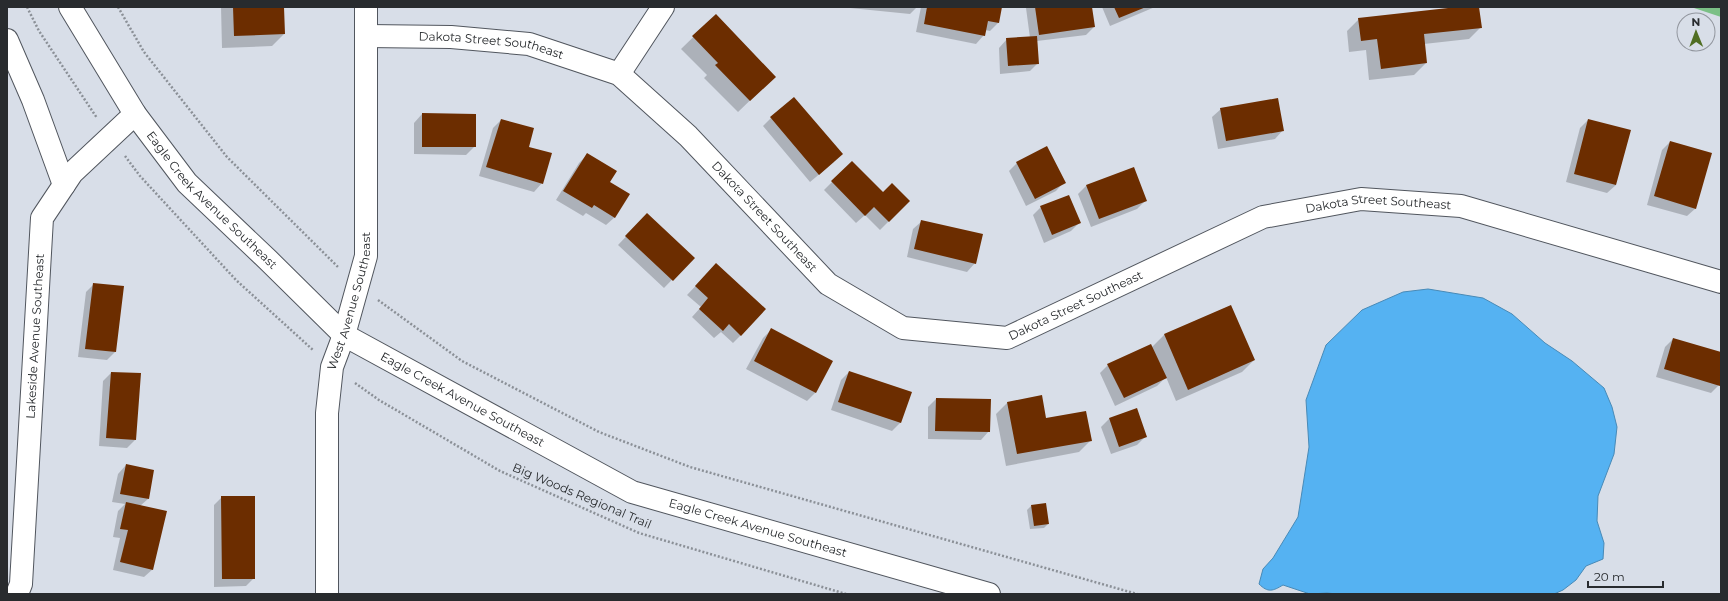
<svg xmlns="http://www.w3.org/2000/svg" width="1728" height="601" viewBox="0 0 1728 601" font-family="Montserrat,sans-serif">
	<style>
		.green { fill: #7bc086 }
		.water { fill: #55b2f2; stroke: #488ab7 }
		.shadow { fill: #0003 }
		.building { fill: #6c2d00 }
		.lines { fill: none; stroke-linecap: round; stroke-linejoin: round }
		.minor-casing { stroke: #51565e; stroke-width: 24 }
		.major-casing { stroke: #51565e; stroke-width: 24 }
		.path { stroke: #8b9097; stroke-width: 2.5; stroke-dasharray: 2 2; stroke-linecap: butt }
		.minor { stroke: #fff; stroke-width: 22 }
		.major { stroke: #fff; stroke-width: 22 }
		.labels { text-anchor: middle; stroke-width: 4; stroke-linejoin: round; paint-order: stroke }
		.street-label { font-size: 12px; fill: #282b2e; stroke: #d8dee8 }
	</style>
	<rect width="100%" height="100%" fill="#d8dee8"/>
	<path class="green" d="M1691,7H1721V17Z"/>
	<path class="water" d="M1428,289L1483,298L1512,314L1545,343L1572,361L1604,388L1612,407L1617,427L1614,454L1598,496L1597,521L1604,543L1603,559L1586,566L1576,580L1563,590L1554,594H1337L1327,593L1310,594L1283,585C1273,591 1268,593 1259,584L1263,569L1273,558L1298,517L1309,447L1306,400L1326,345L1362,310L1403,292Z"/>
	<path class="shadow" d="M221,7H283L284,34L272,46L222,48Z
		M840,7H917L910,14Z
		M921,7H1001L998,23L990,31L985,30L984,35L976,44L916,32Z
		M1027,7H1091L1094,27L1086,35L1037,41L1038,63L1030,71L1000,74L999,48L1007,39L1030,38L1026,8Z
		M1102,7H1155L1110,26Z
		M1466,7H1478L1481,27L1469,39L1424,44L1426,63L1414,75L1369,80L1366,50L1349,52L1347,31L1359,19Z
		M716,15L763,88L738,112L704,78L707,75L681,49Z
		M1221,109L1283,130L1275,139L1218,149L1212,117Z
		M422,114L475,146L466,155L414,154V123Z
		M771,118L834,162L810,182L763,126Z
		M501,120L527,147L542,183L534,192L479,176L493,128Z
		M1588,120L1616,185L1607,193L1566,182L1580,128Z
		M1670,142L1696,208L1687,216L1647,205L1662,150Z
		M587,155L609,182L615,217L606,225L586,213L583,216L556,200L579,163Z
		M852,162L883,193L909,201L880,230L865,215L856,223L824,190Z
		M1017,163L1064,182L1056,191L1026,206L1009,171Z
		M1086,186L1146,200L1137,209L1091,227L1078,194Z
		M1041,207L1079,223L1071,231L1044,243L1033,215Z
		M922,221L975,263L967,272L907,257L913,229Z
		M639,223L693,258L664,288L618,245Z
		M708,273L741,335L733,343L721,332L714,338L692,317L701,307L687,295Z
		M94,284L115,352L107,360L78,357L86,292Z
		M1230,306L1254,360L1242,372L1176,401L1166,377L1157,386L1115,406L1100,373L1108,365L1151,348L1164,335Z
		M771,330L832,361L815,393L807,401L746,369L763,338Z
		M1673,339L1721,353V380L1719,385L1711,393L1656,377L1665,347Z
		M849,372L910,393L900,423L892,431L831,410L841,380Z
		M111,373L135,440L127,448L99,446L103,381Z
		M936,399L989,431L981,440L928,439V407Z
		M1008,402L1091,440L1079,452L1006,466L996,414Z
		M1109,419L1145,437L1137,445L1111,454L1101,427Z
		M126,465L148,499L140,506L153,569L144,577L113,570L120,538L113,537L118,511L125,504L112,502L118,474Z
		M222,497L254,578L246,586L214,587V505Z
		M1031,506L1048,524L1044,528L1030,529L1027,510Z"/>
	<path class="building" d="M233,7H284L285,34L234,36Z
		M927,7H1002L999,23L988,21L985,36L924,24Z
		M1035,7H1092L1095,27L1039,35Z
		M1114,7H1146L1119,18Z
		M1457,7H1479L1482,28L1424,34L1427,63L1381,69L1377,39L1361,41L1358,18Z
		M716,14L776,77L750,101L715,65L718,63L692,36Z
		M1037,36L1039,64L1008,66L1006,38Z
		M794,97L843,154L819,175L770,117Z
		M1278,98L1284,131L1226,141L1220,108Z
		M422,113L476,114V147H422Z
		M501,119L534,128L529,147L552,153L543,184L486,167Z
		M1588,119L1631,130L1616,185L1574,174Z
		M1670,141L1712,153L1696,209L1654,196Z
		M1047,146L1066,183L1035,199L1016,162Z
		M587,153L617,171L610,182L630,194L615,218L594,205L592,208L563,191Z
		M852,161L883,192L892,183L910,201L889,222L874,207L865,216L831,181Z
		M1134,167L1147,201L1099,219L1086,185Z
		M1069,195L1081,223L1052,235L1040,206Z
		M647,213L695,258L673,281L625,236Z
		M921,220L983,234L976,264L914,249Z
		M716,263L766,309L741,336L729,324L723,331L699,309L708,298L695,286Z
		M93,283L124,286L116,352L85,349Z
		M1231,305L1255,360L1188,390L1164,334Z
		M771,328L833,361L816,393L754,361Z
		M1673,338L1721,352L1720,386L1664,369Z
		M1151,344L1167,378L1124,398L1107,364Z
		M849,371L912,392L901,423L838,402Z
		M111,372L141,373L136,440L106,438Z
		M1042,395L1046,418L1086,411L1092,441L1017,454L1007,402Z
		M936,398L991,399L990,432L935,431Z
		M1137,408L1147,437L1119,447L1109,418Z
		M126,464L154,470L149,499L120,494Z
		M221,496H255V579H222Z
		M126,502L167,511L153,570L120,562L128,530L120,529Z
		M1046,503L1049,524L1034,526L1031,505Z"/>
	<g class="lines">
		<defs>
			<g id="minor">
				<path id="s1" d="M367,36L451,37L529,44L619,74L688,136L828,284L903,328L1007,338L1263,217L1361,199L1461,206L1721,282"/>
				<path d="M7,40L33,100L64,185"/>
				<path d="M619,74L663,7"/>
				<path id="s2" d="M17,594L21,584L42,218L72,173L135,114"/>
				<path id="s3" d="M327,594V413L332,367L344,335L366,256V7"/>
			</g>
			<g id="major">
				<path id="s4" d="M70,7L135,114L187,183L268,260L344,335L632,492L989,594"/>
			</g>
		</defs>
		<use href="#minor" class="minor-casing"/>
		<use href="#major" class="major-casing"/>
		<path class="path" d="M27,7L39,31L97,118
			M118,7L144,52L227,157L339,268
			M125,156L140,176L236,280L313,350
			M378,300L462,361L599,432L690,467L1137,594
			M355,383L379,400L500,471L639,533L846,594"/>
		<use href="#minor" class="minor"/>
		<use href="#major" class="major"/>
	</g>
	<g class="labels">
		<g class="street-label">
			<text dy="4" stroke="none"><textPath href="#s1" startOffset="125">Dakota Street Southeast</textPath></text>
			<text dy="4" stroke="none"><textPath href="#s4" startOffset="241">Eagle Creek Avenue Southeast</textPath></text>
			<text dy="4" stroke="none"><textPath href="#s1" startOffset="1145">Dakota Street Southeast</textPath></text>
			<text dy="4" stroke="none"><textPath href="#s1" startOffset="461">Dakota Street Southeast</textPath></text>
			<text dy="4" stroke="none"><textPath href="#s3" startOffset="296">West Avenue Southeast</textPath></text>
			<text dy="4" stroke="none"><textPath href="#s1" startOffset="821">Dakota Street Southeast</textPath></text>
			<text dy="4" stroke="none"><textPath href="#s2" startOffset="259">Lakeside Avenue Southeast</textPath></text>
			<text dy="4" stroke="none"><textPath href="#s4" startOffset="565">Eagle Creek Avenue Southeast</textPath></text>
			<text transform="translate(582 496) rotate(23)" y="4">Big Woods Regional Trail</text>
			<text dy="4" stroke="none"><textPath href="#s4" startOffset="889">Eagle Creek Avenue Southeast</textPath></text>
		</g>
	</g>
	<rect width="1728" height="601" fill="none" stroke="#282b2e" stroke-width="16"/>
	<g transform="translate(1696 32) rotate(359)"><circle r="19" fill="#d8dee8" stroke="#92969e"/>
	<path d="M0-3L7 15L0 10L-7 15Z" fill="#506e23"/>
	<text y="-6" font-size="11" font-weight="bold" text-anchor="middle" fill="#282b2e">N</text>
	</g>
	<path d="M1588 581v6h75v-6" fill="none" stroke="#282b2e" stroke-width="2"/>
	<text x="1594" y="581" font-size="12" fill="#282b2e" stroke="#d8dee8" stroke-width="3" paint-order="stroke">20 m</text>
</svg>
